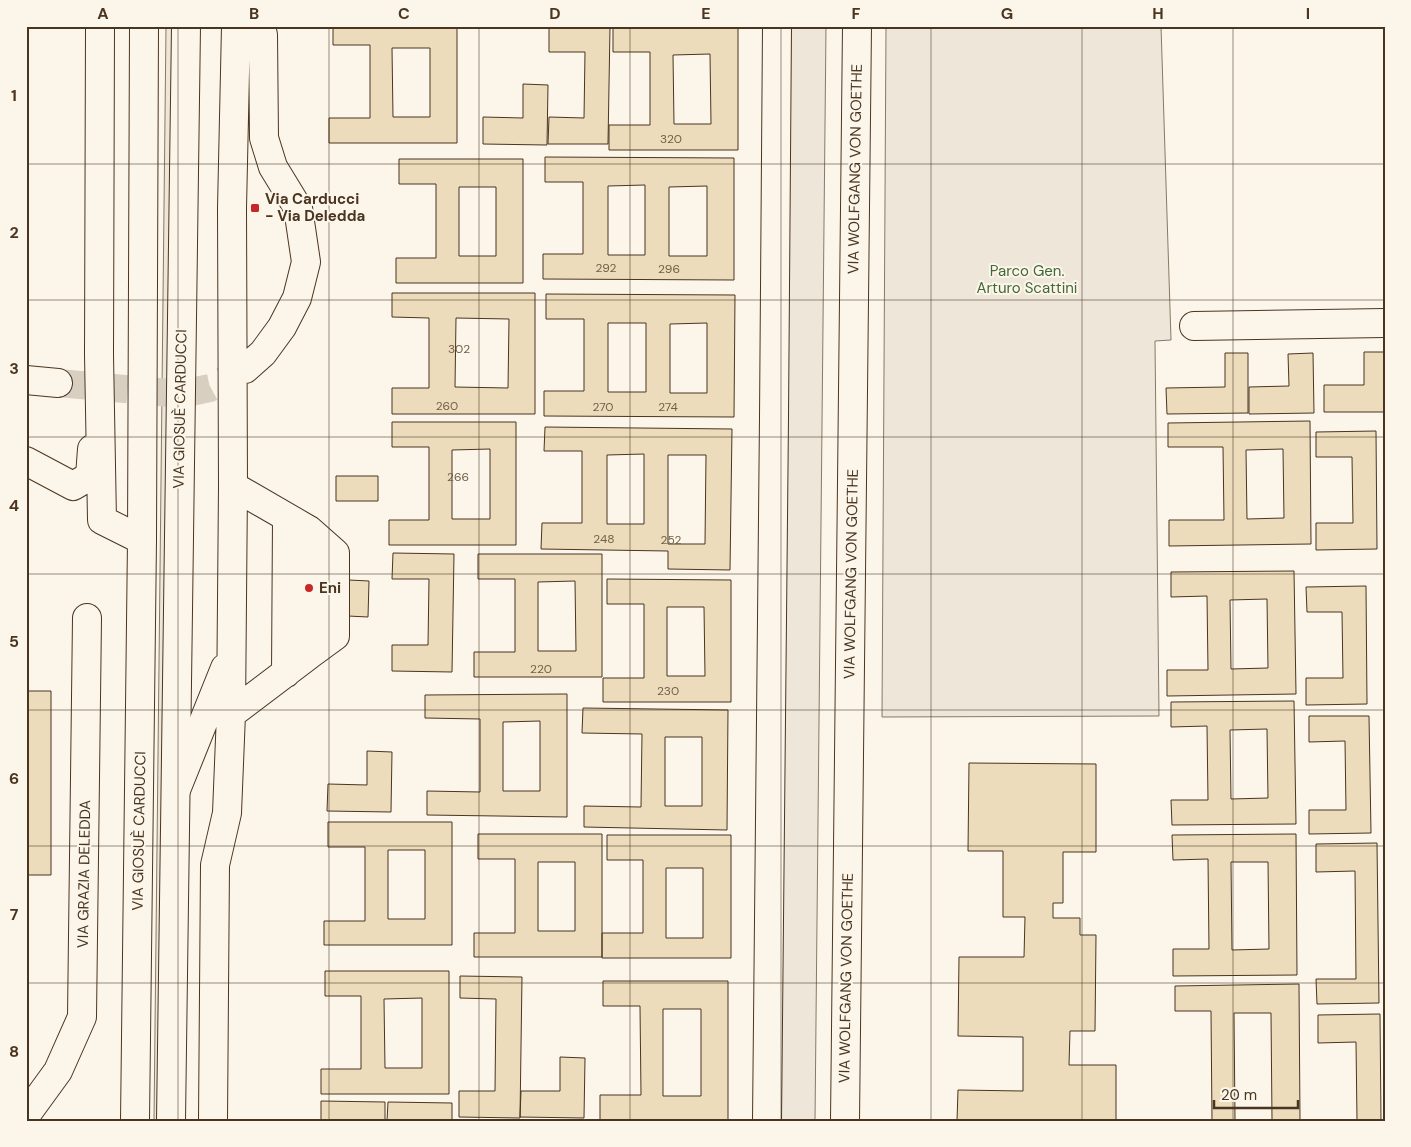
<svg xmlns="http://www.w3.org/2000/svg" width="1411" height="1147" viewBox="0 0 1411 1147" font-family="'DM Sans',sans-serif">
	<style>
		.green { fill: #ede6d9; stroke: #887966 }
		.building { fill: #ecdcbc; stroke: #4a3520; fill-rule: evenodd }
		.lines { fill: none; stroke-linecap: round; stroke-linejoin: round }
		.minor-tunnel { stroke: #d8cfc1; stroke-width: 28; stroke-dasharray: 28 14; stroke-linecap: butt }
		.minor-casing { stroke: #4a3520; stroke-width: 30 }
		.major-casing { stroke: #4a3520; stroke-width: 30 }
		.minor { stroke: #fbf6e9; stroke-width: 28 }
		.major { stroke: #fbf6e9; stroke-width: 28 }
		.grid { fill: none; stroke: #4a3520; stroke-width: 1; stroke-opacity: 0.55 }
		.poi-dot { fill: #c62828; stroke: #fbf6e9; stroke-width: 2 }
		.labels { text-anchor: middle; stroke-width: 4; stroke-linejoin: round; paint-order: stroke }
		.number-label { font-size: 12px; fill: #725f47 }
		.street-label { font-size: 15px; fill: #4a3520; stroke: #fbf6e9 }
		.poi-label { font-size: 15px; font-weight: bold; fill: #4a3520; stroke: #fbf6e9; text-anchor: start }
		.park-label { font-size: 15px; fill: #436837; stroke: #fbf6e9 }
		.neatline { fill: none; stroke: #4a3520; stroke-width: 2 }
		.grid-label { font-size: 16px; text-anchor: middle; font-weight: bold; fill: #4a3520 }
	</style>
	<rect width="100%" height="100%" fill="#fbf6e9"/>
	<path class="green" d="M166,26H176L163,1121H154Z
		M788,26H826L815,1121H779Z
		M886,26H1161L1171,340L1155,341L1159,716L882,717Z"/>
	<path class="building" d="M333,26H457V143H329V118H370V45H333ZM392,48H430V117H393Z
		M549,26L610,27L608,144H548L549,117L584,118L585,52H549Z
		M613,27H738V150H609V125H650V52H613ZM710,54L711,124H674L673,55Z
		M523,84L548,85L547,145L483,144V117L523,118Z
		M545,157L734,158V280L543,279V254H583V182H545ZM645,185V255H608V186ZM707,186V256H669V187Z
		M399,159H523V283H396V258H436V184H399ZM459,187H496V256H459Z
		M392,293H535V414H392V388H429V318L392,317ZM456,318L509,319L508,388L455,387Z
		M546,294L735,295L734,417L544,416V391H584V319H546ZM608,323H646V392H608ZM707,323V393H670V324Z
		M1364,352H1385V412H1324V385H1364Z
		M1225,353H1248V413L1167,414L1166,388L1225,387Z
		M1313,353L1314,413L1249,414V387L1289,386L1288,354Z
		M1310,421L1311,544L1169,546V520H1224L1223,447H1168V423ZM1283,449L1284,518L1247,519L1246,450Z
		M392,422H516V545H389V520H429V447H392ZM490,449V519H452V450Z
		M545,427L732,429L730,570L668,569V551L541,549L542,523H582V451H544ZM644,454V524H607V455ZM668,455H706L705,544H668Z
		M1376,431L1377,549L1316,550V523H1353L1352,457H1316V432Z
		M336,476H378V501H336Z
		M393,553L454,554L452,672L392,671V645H428L429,579H392Z
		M478,554H602V677H474V652H515V579H478ZM575,581L576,651H538V582Z
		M1294,571L1296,694L1167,696V670H1208L1207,596L1171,597V572ZM1267,599L1268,668L1231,669L1230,600Z
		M607,579L731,580V702H603V678H644V604H607ZM667,607H704L705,676H667Z
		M349,580L369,581L368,617L348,616Z
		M1366,586L1367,704L1306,705V678H1343L1342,612H1307L1306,587Z
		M26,691H51V875H26Z
		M567,694V817L427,815V791L480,792V719L425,718V695ZM540,721V791H503V722Z
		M1294,701L1296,824L1172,825L1171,800H1208L1207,726L1171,727V702ZM1267,729L1268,798L1231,799L1230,730Z
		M583,708L728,710L727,830L584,827V806L641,807L642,734L582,733ZM665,737H702V806H665Z
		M1309,716H1369L1371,833L1309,834V810H1346L1345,741L1309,742Z
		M367,751L392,752L391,812L327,811L328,784L367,785Z
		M969,763L1096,764V852H1063V903H1053V918H1080V935H1096L1095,1031H1070L1069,1065H1116V1121H957L958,1090L1023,1091V1037L958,1036L959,957H1024L1025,917H1003V851H968Z
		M328,822H452V945H324V921H365V847H328ZM388,850H425V919H388Z
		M478,834H602V957H474V933H515V859H478ZM538,862H575V931H538Z
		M1296,834L1297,975L1173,976V949H1209L1208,859L1173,860L1172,835ZM1231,862H1268L1269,949L1232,950Z
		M607,835H731V958H602V933H643V860H607ZM666,868H703V938H666Z
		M1377,843L1379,1003L1317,1004L1316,979H1356L1355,871L1316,872V844Z
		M325,971H449V1094H321V1069H361V996H325ZM422,998V1068H385L384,999Z
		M460,976L522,977L520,1118L459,1117V1091H495L496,999L460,998Z
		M603,981H728V1121H600V1095H641L640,1006H603ZM663,1009H701V1096H663Z
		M1299,984L1300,1121H1187H1212L1211,1011H1175V986ZM1234,1013H1271L1272,1120H1235Z
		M1380,1014L1381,1121H1357L1356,1042L1318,1043V1015Z
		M560,1057L585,1058L584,1118L520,1117L521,1091H560Z
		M321,1101L385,1102V1121H321Z
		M388,1102L452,1103V1121H387Z"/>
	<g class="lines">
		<path class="minor-tunnel" d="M58,383L181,394L210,388L245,369"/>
		<defs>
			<path id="minor" d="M100,26L99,355L102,520L142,540
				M1194,326L1385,323
				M245,369L263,353L282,327L297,298L306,262L298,208L273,167L264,138L263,35L261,26
				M26,380L58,383
				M26,461L73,486L90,476L92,449
				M309,655L335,636V553L309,530
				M286,673L287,518
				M231,714L309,655V530L233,486
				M176,790L225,668
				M26,1115L58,1071L82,1017L87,618
				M213,1121L215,865L227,813L231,714L233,486L232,208L236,26
				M767,1121L774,417L777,26
				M845,1121L857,26"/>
			<path id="major" d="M135,1121L142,540L144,26
				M171,1121L186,26"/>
		</defs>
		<use href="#minor" class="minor-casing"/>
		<use href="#major" class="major-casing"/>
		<use href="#minor" class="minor"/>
		<use href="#major" class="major"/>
	</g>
	<path class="grid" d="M178,26V1121M329,26V1121M479,26V1121M630,26V1121M781,26V1121M931,26V1121M1082,26V1121M1233,26V1121M26,164H1385M26,300H1385M26,437H1385M26,574H1385M26,710H1385M26,846H1385M26,983H1385"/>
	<g class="poi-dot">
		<rect x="250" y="203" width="10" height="10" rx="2.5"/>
		<circle cx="309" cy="588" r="5"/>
	</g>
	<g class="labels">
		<g class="number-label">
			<text x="671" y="143">320</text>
			<text x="606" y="272">292</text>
			<text x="669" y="273">296</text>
			<text x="459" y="353">302</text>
			<text x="447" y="410">260</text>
			<text x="603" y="411">270</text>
			<text x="668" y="411">274</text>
			<text x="458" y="481">266</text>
			<text x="604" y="543">248</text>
			<text x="671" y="544">252</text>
			<text x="541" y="673">220</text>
			<text x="668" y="695">230</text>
		</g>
		<g class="street-label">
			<text transform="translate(855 169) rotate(-89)" y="5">VIA WOLFGANG VON GOETHE</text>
			<text transform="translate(180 409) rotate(-89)" y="5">VIA GIOSUÈ CARDUCCI</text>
			<text transform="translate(851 574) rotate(-89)" y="5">VIA WOLFGANG VON GOETHE</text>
			<text transform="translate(139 831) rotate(-89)" y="5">VIA GIOSUÈ CARDUCCI</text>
			<text transform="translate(84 874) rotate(-89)" y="5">VIA GRAZIA DELEDDA</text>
			<text transform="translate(846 978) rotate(-89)" y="5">VIA WOLFGANG VON GOETHE</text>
		</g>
		<g class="poi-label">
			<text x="265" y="204">Via Carducci<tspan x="265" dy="17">- Via Deledda</tspan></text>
			<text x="319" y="593">Eni</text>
		</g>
		<g class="park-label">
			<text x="1027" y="276">Parco Gen.<tspan x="1027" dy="17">Arturo Scattini</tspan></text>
		</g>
	</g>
	<rect width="1411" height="1147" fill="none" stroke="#fbf6e9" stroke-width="55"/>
	<path d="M1214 1100v8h84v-8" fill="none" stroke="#4a3520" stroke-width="2.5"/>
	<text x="1221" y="1100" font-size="15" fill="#4a3520" stroke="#fbf6e9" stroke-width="4" paint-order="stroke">20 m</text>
	<rect x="28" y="28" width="1356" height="1092" class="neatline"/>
	<g class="grid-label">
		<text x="103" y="19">A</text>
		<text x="254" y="19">B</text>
		<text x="404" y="19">C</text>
		<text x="555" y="19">D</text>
		<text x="706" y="19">E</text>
		<text x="856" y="19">F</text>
		<text x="1007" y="19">G</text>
		<text x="1158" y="19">H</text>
		<text x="1308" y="19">I</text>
		<text x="14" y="101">1</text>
		<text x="14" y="238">2</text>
		<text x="14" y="374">3</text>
		<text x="14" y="511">4</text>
		<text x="14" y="647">5</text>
		<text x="14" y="784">6</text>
		<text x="14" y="920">7</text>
		<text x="14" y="1057">8</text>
	</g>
</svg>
